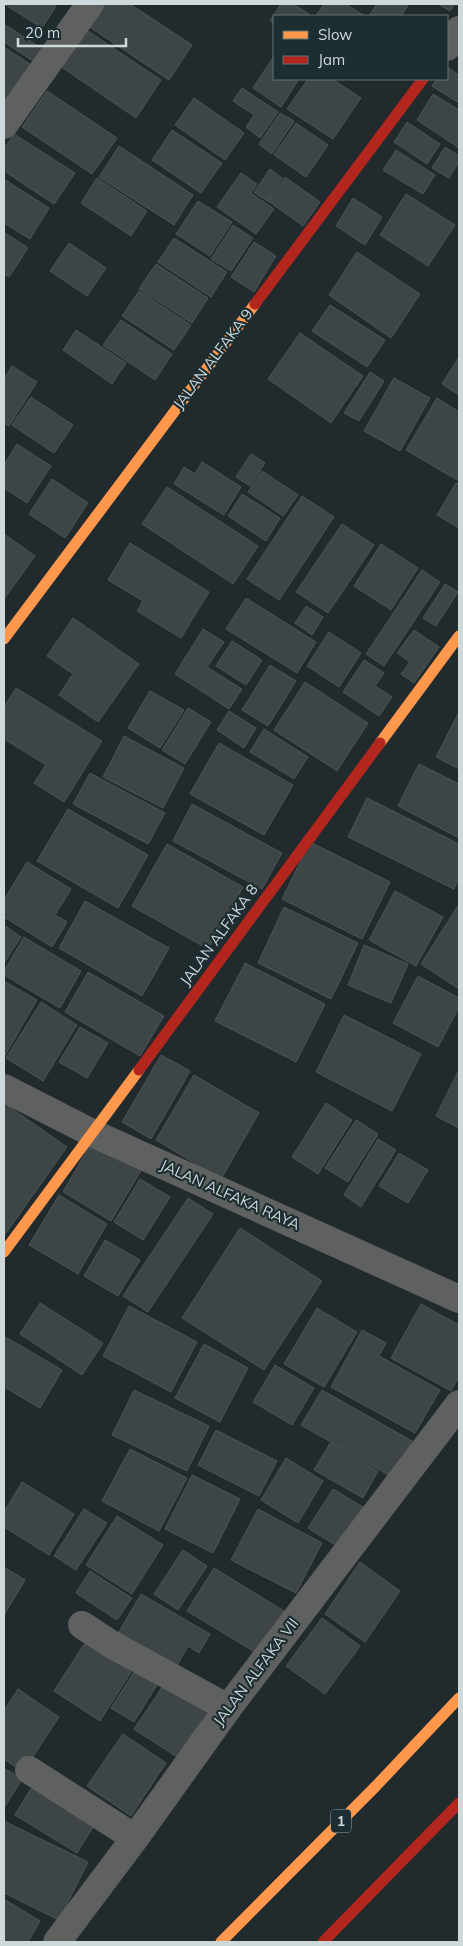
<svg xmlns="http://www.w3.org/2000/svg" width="463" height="1946" viewBox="0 0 463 1946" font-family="Mulish,sans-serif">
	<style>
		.building { fill: #3e4547; stroke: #4c5456 }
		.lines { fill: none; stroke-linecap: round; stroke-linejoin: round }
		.street { stroke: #5f6060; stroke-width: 28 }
		.slow { stroke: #ff974d; stroke-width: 11 }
		.jam { stroke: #b3261e; stroke-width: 11 }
		.labels { text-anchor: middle; stroke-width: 4.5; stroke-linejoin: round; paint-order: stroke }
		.shield { fill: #1c2e31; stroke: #99a6a8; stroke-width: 1 }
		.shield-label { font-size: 14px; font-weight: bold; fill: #ced9db }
		.street-label { font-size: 15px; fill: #ced9db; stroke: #1c2e31 }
	</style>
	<rect width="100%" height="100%" fill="#212a2c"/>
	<path class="building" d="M4,4H52L56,6L42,28Z
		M102,4H130L192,45L169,80L88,26Z
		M281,4H293L309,14L308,16H274V23L270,21Z
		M324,4H346L365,16H321L317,14Z
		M377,4H409L401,16H369Z
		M438,4H455L450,11Z
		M4,24L44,50L36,63L4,42Z
		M85,29L161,80L136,118L60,66Z
		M4,47L33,66L4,104Z
		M274,56V79H299L281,107L253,88Z
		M447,67L459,75V103L432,86L437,79H447Z
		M308,79H332L361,98L333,139L287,109Z
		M242,88L278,112L260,138L246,127L254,115L233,101Z
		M47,91L117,138L92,174L22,127Z
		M433,94L459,110V148L417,120Z
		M194,98L244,133L225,160L175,125Z
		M280,113L294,121L272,154L259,144Z
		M407,122L440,144L427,164L394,142Z
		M296,123L328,145L306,177L274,155Z
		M172,130L222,163L201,193L152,160Z
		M14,134L75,173L54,204L4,171V149Z
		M119,146L193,195L174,225L99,177Z
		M445,147L459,156V162L449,178L432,168Z
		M396,150L435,175L423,194L383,170Z
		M270,169L282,178L267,201L254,192Z
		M241,173L257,184L251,193L274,209L256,234L217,207Z
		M285,177L320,202L303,226L268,201Z
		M97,178L147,211L131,236L81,203Z
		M4,179L49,208L30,239L4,223Z
		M406,194L455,225L428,266L380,235Z
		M353,198L382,217L365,245L336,226Z
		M198,201L232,222L210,256L176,234Z
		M233,225L253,238L231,271L211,259Z
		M4,232L28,248L9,277L4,274Z
		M174,238L227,272L211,297L158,262Z
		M254,242L276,256L254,292L231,277Z
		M69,243L106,268L87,296L50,271Z
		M357,252L420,294L391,338L329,295Z
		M156,264L208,298L192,323L139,289Z
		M139,291L191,325L174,350L122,316Z
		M330,305L385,340L367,367L312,331Z
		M121,320L172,354L155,380L103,345Z
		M76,330L126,363L112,384L63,350Z
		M300,333L363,376L331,423L268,379Z
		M459,357V395L442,384Z
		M12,366L37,382L9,426L4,423V379Z
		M370,372L384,381L359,421L344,413Z
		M394,378L430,398L400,451L364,431Z
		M31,397L73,425L54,453L12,425Z
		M437,398L459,412V481L406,450Z
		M17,444L51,466L27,503L4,488V465Z
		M251,454L265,463L250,486L236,477Z
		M202,462L241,487L224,515L174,484L184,467L195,474Z
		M262,471L298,495L283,516L248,492Z
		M52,479L88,503L65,538L29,514Z
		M456,483L459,484V528L437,515Z
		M167,487L258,546L233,584L142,524Z
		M242,494L280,518L266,541L228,516Z
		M302,496L334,517L279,600L247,579Z
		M342,524L374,545L328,613L296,592Z
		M4,534L35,556L4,599Z
		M130,543L209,592L181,638L137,611L143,601L108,580Z
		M381,544L418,568L391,610L354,586Z
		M422,570L440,582L384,666L366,654Z
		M445,584L458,592L436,626L423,618Z
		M246,598L316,642L297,673L226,629Z
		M306,606L323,617L312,635L295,623Z
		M73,618L139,664L98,722L59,695L73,674L47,656Z
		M203,629L224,642L207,667L242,689L229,709L175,674Z
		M414,630L439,647L414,683L401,674L410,662L397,653Z
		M329,632L361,653L339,687L307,666Z
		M232,641L262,660L246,685L216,666Z
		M364,660L384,673L375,686L392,697L379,716L343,692Z
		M270,665L296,681L268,726L242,710Z
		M305,682L368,723L337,771L274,730Z
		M16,688L102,741L64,802L34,783L46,765L4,739V707Z
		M150,691L184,710L160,748L128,728Z
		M188,708L211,722L185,764L162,750Z
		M229,711L256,728L244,748L217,730Z
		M459,712V769L436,757Z
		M264,729L308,757L294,779L250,752Z
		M124,736L184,768L163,808L103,777Z
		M219,743L293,785L264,835L190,794Z
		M419,764L459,784V838L398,806Z
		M90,773L165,813L148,844L73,804Z
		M367,798L459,844V878L454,889L348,837Z
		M192,804L282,853L262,889L173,841Z
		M68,809L148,855L118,908L37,861Z
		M310,842L390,882L362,939L282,899Z
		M167,844L243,887L208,949L132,906Z
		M27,862L71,889L55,915L67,922L52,947L4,917V900Z
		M395,891L443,917L416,966L369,940Z
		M85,901L169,948L142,996L59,948Z
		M459,904V989L421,964Z
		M284,907L358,943L331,999L258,963Z
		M4,925L21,937L4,963Z
		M24,937L81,971L60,1008L4,975V971Z
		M364,945L408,964L391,1003L348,985Z
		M245,963L325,1004L296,1062L215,1021Z
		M88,972L164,1016L140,1056L65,1012Z
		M418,976L459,998V1007L438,1047L393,1023Z
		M4,981L37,1000L4,1057Z
		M41,1002L77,1025L43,1081L6,1058Z
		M344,1015L421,1054L392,1111L316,1072Z
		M80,1027L108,1043L87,1078L59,1062Z
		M161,1055L190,1071L151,1139L122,1122Z
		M459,1070V1128L436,1116Z
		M194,1075L259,1113L221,1179L156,1140Z
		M4,1103L67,1147L4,1236Z
		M326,1103L352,1120L318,1174L292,1157Z
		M356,1120L378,1134L348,1182L325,1168Z
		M378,1139L396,1150L361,1207L344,1195Z
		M93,1140L142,1169L111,1221L63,1192Z
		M399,1153L428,1170L408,1203L379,1186Z
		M140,1179L170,1197L143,1240L114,1222Z
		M59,1195L107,1224L78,1274L29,1245Z
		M188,1198L213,1214L148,1312L123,1296Z
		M240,1228L322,1281L264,1370L182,1318Z
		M105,1240L140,1260L118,1296L84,1276Z
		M40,1303L103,1343L82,1375L20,1334Z
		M421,1304L459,1325V1377L451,1391L391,1358Z
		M129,1306L197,1342L171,1392L103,1356Z
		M317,1308L357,1332L324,1387L284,1364Z
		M362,1330L386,1343L379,1356L440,1390L415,1433L331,1387Z
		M4,1336L62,1370L40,1408L4,1387Z
		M204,1344L248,1368L220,1422L175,1398Z
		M275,1365L314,1388L292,1425L253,1402Z
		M134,1390L209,1426L187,1471L112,1435Z
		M322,1390L412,1441L392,1477L301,1425Z
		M216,1430L277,1461L259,1496L198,1465Z
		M330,1443L378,1471L363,1498L314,1470Z
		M130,1449L187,1478L159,1531L102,1501Z
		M286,1458L323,1481L298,1523L261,1500Z
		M192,1475L240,1499L213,1553L165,1529Z
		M22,1482L74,1514L49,1555L4,1527V1512Z
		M333,1489L363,1507L337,1546L308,1528Z
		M84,1509L107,1523L76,1570L54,1556Z
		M258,1509L322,1543L296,1593L231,1560Z
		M117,1516L163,1545L132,1594L86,1565Z
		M183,1550L207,1566L178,1610L154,1594Z
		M360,1562L400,1591L365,1642L325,1614Z
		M4,1567L25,1580L4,1615Z
		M214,1568L284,1611L258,1654L187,1611Z
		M90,1571L132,1598L117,1620L76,1593Z
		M141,1594L210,1634L199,1653L188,1646L175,1669L117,1635Z
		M322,1618L360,1646L325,1694L286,1666Z
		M85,1643L131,1672L100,1721L54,1691Z
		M138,1666L160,1680L134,1722L111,1708Z
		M167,1680L209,1708L177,1757L134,1729Z
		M18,1689L59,1717L23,1772L4,1759V1711Z
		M123,1734L166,1763L131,1816L87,1786Z
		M4,1768L22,1779L4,1808Z
		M35,1782L98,1819L77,1853L15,1815Z
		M4,1821L88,1862L59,1920L4,1893Z
		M4,1899L40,1921L28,1942H4Z"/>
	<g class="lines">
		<path class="street" d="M447,47L459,30
			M4,125L90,4
			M4,1088L92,1133L459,1299
			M82,1625L111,1644L228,1708
			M29,1770L135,1838
			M57,1942L135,1838L228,1708L459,1404"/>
		<path class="slow" d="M4,639L255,304
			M380,743L459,636
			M4,1252L139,1070
			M221,1942L376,1786L459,1698"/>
		<path class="jam" d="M255,304L423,79
			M139,1070L380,743
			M323,1942L459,1803"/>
	</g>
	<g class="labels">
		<rect class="shield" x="331" y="1809.5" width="20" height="23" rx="4"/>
		<g class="shield-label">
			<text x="341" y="1826">1</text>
		</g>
		<g class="street-label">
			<text transform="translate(213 359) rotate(-53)" y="5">JALAN ALFAKA 9</text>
			<text transform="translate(219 935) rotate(-54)" y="5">JALAN ALFAKA 8</text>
			<text transform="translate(230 1195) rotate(24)" y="5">JALAN ALFAKA RAYA</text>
			<text transform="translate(256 1672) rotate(-53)" y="5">JALAN ALFAKA VII</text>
		</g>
	</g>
	<rect width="463" height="1946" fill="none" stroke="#ced9db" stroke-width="10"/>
	<rect x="273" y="15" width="175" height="65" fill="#1c2e31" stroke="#637275"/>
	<rect x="283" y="31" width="25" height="8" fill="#ff974d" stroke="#637275"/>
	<text x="318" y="40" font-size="15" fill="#ced9db">Slow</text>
	<rect x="283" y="56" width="25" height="8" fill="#b3261e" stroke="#637275"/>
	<text x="318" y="65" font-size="15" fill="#ced9db">Jam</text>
	<path d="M18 38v8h108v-8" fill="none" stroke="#ced9db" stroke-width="2.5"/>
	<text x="25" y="38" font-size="15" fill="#ced9db" stroke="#1c2e31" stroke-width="4" paint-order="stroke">20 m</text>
</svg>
